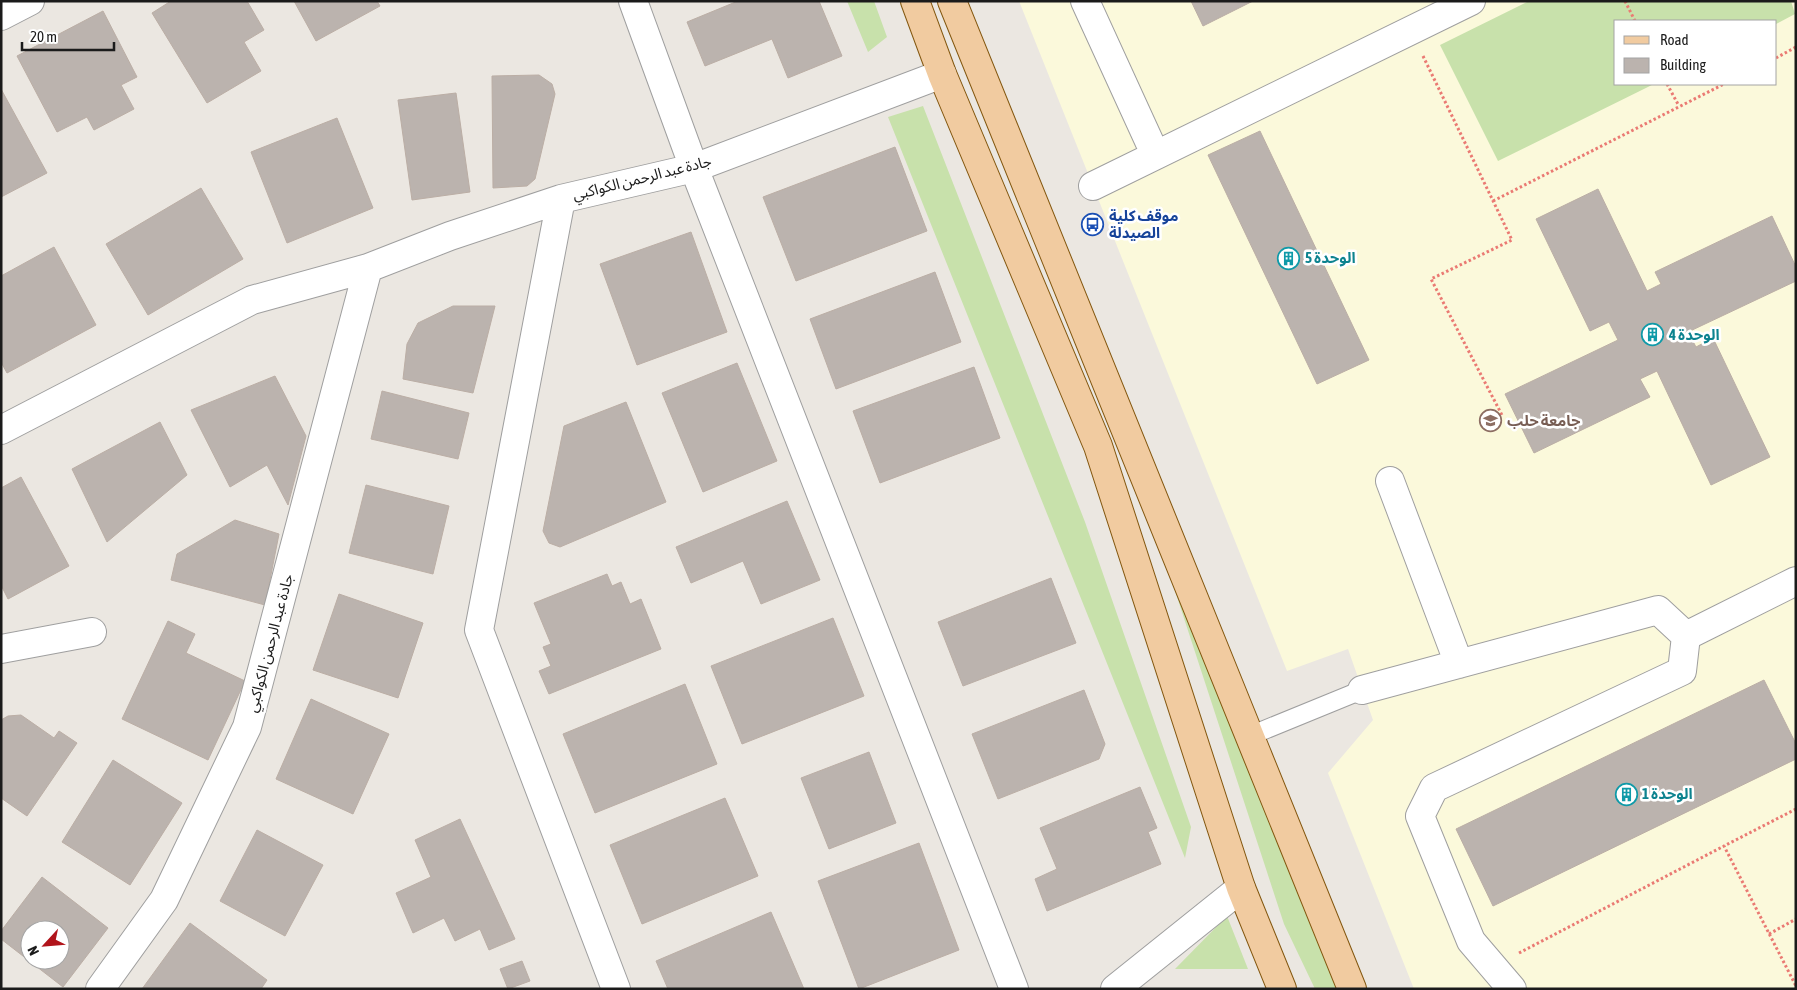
<svg xmlns="http://www.w3.org/2000/svg" width="1797" height="990" viewBox="0 0 1797 990" font-family="'Asap Condensed','Noto Sans Arabic',sans-serif">
	<style>
		.education { fill: #fbf9db; fill-rule: evenodd }
		.grass { fill: #c8e1ab }
		.building { fill: #bbb3ae; stroke: #bbaea5; fill-rule: evenodd }
		.lines { fill: none; stroke-linecap: round; stroke-linejoin: round }
		.lane-casing { stroke: #9f9f9f; stroke-width: 20 }
		.street-casing { stroke: #9f9f9f; stroke-width: 30 }
		.primary-casing { stroke: #83570f; stroke-width: 30 }
		.path { stroke: #ea7a73; stroke-width: 3; stroke-dasharray: 2.5 2.5; stroke-linecap: butt }
		.lane { stroke: #fff; stroke-width: 18 }
		.street { stroke: #fff; stroke-width: 28 }
		.primary { stroke: #f1cba0; stroke-width: 28 }
		.labels { text-anchor: middle; stroke-width: 5; stroke-linejoin: round; paint-order: stroke }
		.street-label { font-size: 15px; fill: #1b1b1b; stroke: #fff }
		.transit-label { font-size: 15px; font-weight: bold; fill: #164399; stroke: #fff; text-anchor: start }
		.culture-label { font-size: 15px; font-weight: bold; fill: #0d838f; stroke: #fff; text-anchor: start }
		.education-label { font-size: 15px; font-weight: bold; fill: #785e54; stroke: #fff; text-anchor: start }
	</style>
	<rect width="100%" height="100%" fill="#ebe7e1"/>
	<path class="education" d="M1019,1H1796V989H1414L1328,773L1373,720L1348,649L1287,671ZM1616,21H1776V84H1616Z"/>
	<path class="grass" d="M847,1H874L887,37L868,52Z
		M1529,1H1791L1795,14L1776,24V21H1616V84H1654L1498,161L1440,45Z
		M923,106L1085,522L1191,827L1185,858L888,117Z
		M1144,496L1339,989H1315L1284,924Z
		M1227,916L1248,969H1175Z"/>
	<path class="building" d="M171,1H247L264,30L244,42L261,71L207,103L152,13Z
		M294,1H377L380,6L316,41Z
		M738,1H819L842,56L788,78L772,39L705,66L687,22Z
		M1191,1H1253L1203,26Z
		M103,11L137,77L121,85L134,109L94,130L87,117L57,132L17,56Z
		M539,75L552,84L555,94L535,179L527,186L493,188L492,76Z
		M1,89L47,173L1,197Z
		M456,93L470,192L412,200L398,100Z
		M337,118L373,208L287,243L251,152Z
		M1260,131L1369,360L1317,384L1208,155Z
		M895,147L927,231L796,281L763,197Z
		M201,188L243,259L148,315L106,244Z
		M1598,189L1647,291L1661,284L1655,272L1772,216L1796,267V281L1688,332L1696,347L1713,338L1770,457L1711,485L1657,371L1640,379L1650,397L1534,453L1505,394L1618,340L1609,322L1590,331L1536,219Z
		M691,232L727,332L637,365L600,264Z
		M54,247L96,325L7,373L1,362V276Z
		M935,272L961,342L836,389L810,319Z
		M453,306H495L473,393L403,379L407,344L418,323Z
		M737,363L777,461L703,492L662,393Z
		M974,367L1000,438L880,483L853,411Z
		M275,376L306,436L288,505L267,465L230,487L191,410Z
		M382,391L469,413L458,459L371,439Z
		M626,402L666,502L560,547L549,543L543,531L564,426Z
		M160,422L187,475L107,542L72,469Z
		M21,477L69,566L8,599L1,585V488Z
		M366,485L449,506L433,574L349,553Z
		M787,501L820,580L761,604L743,561L691,583L676,547Z
		M235,520L279,534L265,605L171,580L177,554Z
		M607,574L612,586L621,582L630,604L641,599L661,649L549,694L539,671L551,666L543,647L551,644L534,603Z
		M1051,578L1076,643L963,686L938,622Z
		M339,594L423,623L398,698L313,670Z
		M833,618L864,696L742,744L711,666Z
		M168,621L195,634L186,653L245,681L208,760L122,719Z
		M1764,680L1796,744V759L1493,906L1456,829Z
		M685,684L717,764L595,813L563,734Z
		M1084,690L1105,744L1099,759L998,799L972,734Z
		M311,699L389,734L353,814L276,779Z
		M21,715L54,738L59,731L77,743L27,816L1,798V720L8,716Z
		M869,752L896,823L829,849L801,778Z
		M113,760L182,803L130,885L62,842Z
		M1140,787L1157,828L1148,832L1161,864L1047,911L1035,879L1057,869L1040,828Z
		M725,798L758,876L642,924L610,845Z
		M460,819L515,939L489,950L480,929L455,941L444,918L413,933L396,893L431,877L415,840Z
		M257,830L323,865L285,936L220,901Z
		M919,843L959,950L859,989L818,881Z
		M42,877L108,928L63,987L1,939V931ZM30,930H60V960H30Z
		M771,912L804,989H668L656,961Z
		M190,923L267,980L261,989H142Z
		M522,961L530,981L508,989L500,969Z"/>
	<g class="lines">
		<defs>
			<path id="lane" d="M1252,735L1362,690"/>
			<path id="street" d="M633,1L694,168L1014,989
				M1085,1L1155,154
				M1,16L30,1
				M1093,186L1471,1
				M561,199L479,630L616,989
				M1,430L252,300L368,268L450,236L561,199L694,168L942,74
				M1390,481L1459,664
				M1,649L92,632
				M1362,690L1658,610L1686,636
				M100,989L164,900L247,727L368,268
				M1115,989L1241,888
				M1512,989L1471,941L1420,816L1434,788L1682,671L1686,636L1796,581"/>
			<path id="primary" d="M915,1L942,74L1098,446L1241,888L1282,989
				M952,1C1084,331 1221,659 1352,989"/>
		</defs>
		<use href="#lane" class="lane-casing"/>
		<use href="#street" class="street-casing"/>
		<use href="#primary" class="primary-casing"/>
		<path class="path" d="M1625,1L1635,21
			M1423,56L1512,240L1431,279L1503,417
			M1776,58L1796,47
			M1667,84L1679,106
			M1493,201L1724,84
			M1796,809L1724,846L1796,986
			M1769,934L1796,919
			M1519,953L1724,846"/>
		<use href="#lane" class="lane"/>
		<use href="#street" class="street"/>
		<use href="#primary" class="primary"/>
	</g>
	<defs>
		<symbol id="bus-ring" viewBox="-11 -11 22 22"><circle r="9.5" fill="#fff" stroke="#1a4fb4" stroke-width="1.5"/><path d="M-5-6H5V4H4V6H2V4H-2V6H-4V4H-5ZM-3.5-4V0h7V-4ZM-3.5 1.2v1.5H-2V1.2ZM2 1.2v1.5H3.5V1.2Z" fill="#1a4fb4"/></symbol>
		<symbol id="building-ring" viewBox="-11 -11 22 22"><circle r="9.5" fill="#fff" stroke="#0f9aa8" stroke-width="1.5"/><path d="M-4-6H4V6H1V3H-1V6H-4ZM-2.5-4.3h1.7v1.8h-1.7ZM.8-4.3h1.7v1.8H.8ZM-2.5-1h1.7V.8h-1.7ZM.8-1h1.7V.8H.8Z" fill="#0f9aa8"/></symbol>
		<symbol id="university-ring" viewBox="-11 -11 22 22"><circle r="9.5" fill="#fff" stroke="#8d6e63" stroke-width="1.5"/><path d="M0-5L7-2L0 1L-7-2ZM-4 1L0 2.5L4 1V4Q0 6-4 4Z" fill="#8d6e63"/></symbol>
	</defs>
	<g fill-rule="evenodd">
		<use href="#bus-ring" x="1080" y="212" width="25" height="25"/>
		<use href="#building-ring" x="1276" y="246" width="25" height="25"/>
		<use href="#building-ring" x="1640" y="322" width="25" height="25"/>
		<use href="#university-ring" x="1478" y="408" width="25" height="25"/>
		<use href="#building-ring" x="1614" y="782" width="25" height="25"/>
	</g>
	<g class="labels">
		<g class="street-label">
			<text transform="translate(642 178) rotate(-14)" y="5">جادة عبد الرحمن الكواكبي</text>
			<text transform="translate(270 643) rotate(-75)" y="5">جادة عبد الرحمن الكواكبي</text>
		</g>
		<g class="transit-label">
			<text x="1109" y="221">موقف كلية<tspan x="1109" dy="17">الصيدلة</tspan></text>
		</g>
		<g class="culture-label">
			<text x="1305" y="263">الوحدة 5</text>
			<text x="1669" y="340">الوحدة 4</text>
			<text x="1642" y="799">الوحدة 1</text>
		</g>
		<g class="education-label">
			<text x="1507" y="426">جامعة حلب</text>
		</g>
	</g>
	<rect width="1797" height="990" fill="none" stroke="#1b1b1b" stroke-width="5"/>
	<rect x="1614" y="20" width="162" height="65" fill="#ffffff" stroke="#a4a4a4"/>
	<rect x="1624" y="36" width="25" height="8" fill="#f1cba0" stroke="#a4a4a4"/>
	<text x="1660" y="45" font-size="15" fill="#1b1b1b">Road</text>
	<rect x="1624" y="58" width="25" height="15" fill="#bbb3ae" stroke="#a4a4a4"/>
	<text x="1660" y="70" font-size="15" fill="#1b1b1b">Building</text>
	<g transform="translate(45 945) rotate(244)"><circle r="24" fill="#ffffff" stroke="#a4a4a4"/>
	<path d="M0-4L9 19L0 12L-9 19Z" fill="#b1141b"/>
	<text y="-8" font-size="14" font-weight="bold" text-anchor="middle" fill="#1b1b1b">N</text>
	</g>
	<path d="M22 42v8h92v-8" fill="none" stroke="#1b1b1b" stroke-width="2.5"/>
	<text x="30" y="42" font-size="15" fill="#1b1b1b" stroke="#ffffff" stroke-width="4" paint-order="stroke">20 m</text>
</svg>
